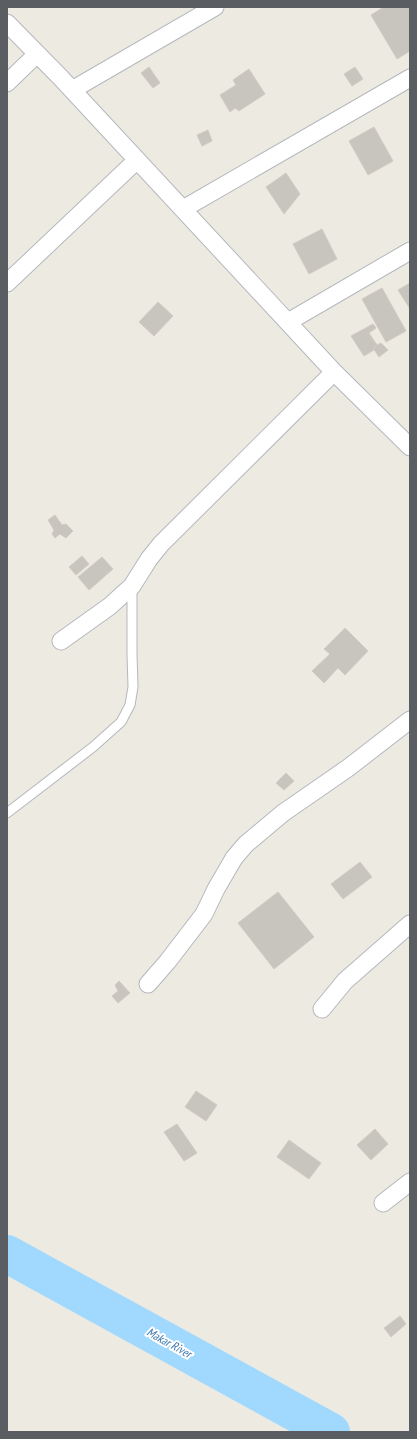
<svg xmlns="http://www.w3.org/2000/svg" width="417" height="1439" viewBox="0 0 417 1439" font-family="'PT Sans Narrow',sans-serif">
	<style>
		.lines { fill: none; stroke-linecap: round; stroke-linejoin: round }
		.river { stroke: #a1d9fe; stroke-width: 38 }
		.building { fill: #c8c5bf; stroke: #d2ccc0 }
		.service-casing { stroke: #b4b8bc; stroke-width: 11 }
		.minor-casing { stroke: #b4b8bc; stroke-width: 19 }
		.service { stroke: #fff; stroke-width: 9 }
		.minor { stroke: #fff; stroke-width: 17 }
		.labels { text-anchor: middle; stroke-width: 4; stroke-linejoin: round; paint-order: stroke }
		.water-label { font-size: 12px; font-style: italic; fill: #3e79af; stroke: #fff }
	</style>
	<rect width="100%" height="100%" fill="#edeae2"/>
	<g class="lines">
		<path class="river" d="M7,1254L331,1432"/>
	</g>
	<path class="building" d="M384,7H410V51L397,59L371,15Z
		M149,67L160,83L153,88L141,73Z
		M355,67L363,79L352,86L344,74Z
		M249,69L265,94L239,111L235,108L230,112L220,95L236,85L233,80Z
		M374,127L393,161L368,175L349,141Z
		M208,130L212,141L202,146L197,135Z
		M286,173L300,194L284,214L266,187Z
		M322,229L337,259L309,274L293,244Z
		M410,283V309L398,290Z
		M382,288L406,331L386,342L362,299Z
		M158,302L173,316L154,336L139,322Z
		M373,324L376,328L369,333L377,345L373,348L374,350L364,356L351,336Z
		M381,343L388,350L379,357L373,348L377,345Z
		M55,515L62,525L66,524L73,531L66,538L60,534L55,538L52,534L54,530L48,520Z
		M82,556L89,564L76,575L69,567Z
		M102,557L113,569L89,590L78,577Z
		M345,628L368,651L345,675L338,668L324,683L312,671L330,654L324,649Z
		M286,773L294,781L284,790L276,783Z
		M360,862L372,877L343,899L331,884Z
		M278,892L314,937L274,969L238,923Z
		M119,981L130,993L118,1003L112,996L118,991L115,985Z
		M196,1091L217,1105L206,1121L185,1107Z
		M177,1124L197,1153L184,1161L164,1132Z
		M375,1129L388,1144L371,1160L357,1145Z
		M289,1140L321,1163L309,1179L277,1157Z
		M400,1316L406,1324L391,1337L384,1328Z"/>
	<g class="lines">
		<defs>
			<path id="service" d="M7,813L93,747L121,722L130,705L133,687L132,654V586"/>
			<path id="minor" d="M7,23L61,78L334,372L410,447
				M7,83L37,54
				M72,90L215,7
				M183,209L410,78
				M7,283L137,160
				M288,322L410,251
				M61,641L110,606L122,595L132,586L149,559L161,544L334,372
				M148,984L168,961L204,914L216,889L234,858L246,844L283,813L348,768L410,720
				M322,1009L345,981L410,924
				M383,1203L410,1182"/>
		</defs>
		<use href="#service" class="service-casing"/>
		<use href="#minor" class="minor-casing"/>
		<use href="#service" class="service"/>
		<use href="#minor" class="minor"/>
	</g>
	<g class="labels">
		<g class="water-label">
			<text transform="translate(169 1343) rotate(29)" y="4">Makar River</text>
		</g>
	</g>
	<rect width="417" height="1439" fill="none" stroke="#5a5e63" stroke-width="16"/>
</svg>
